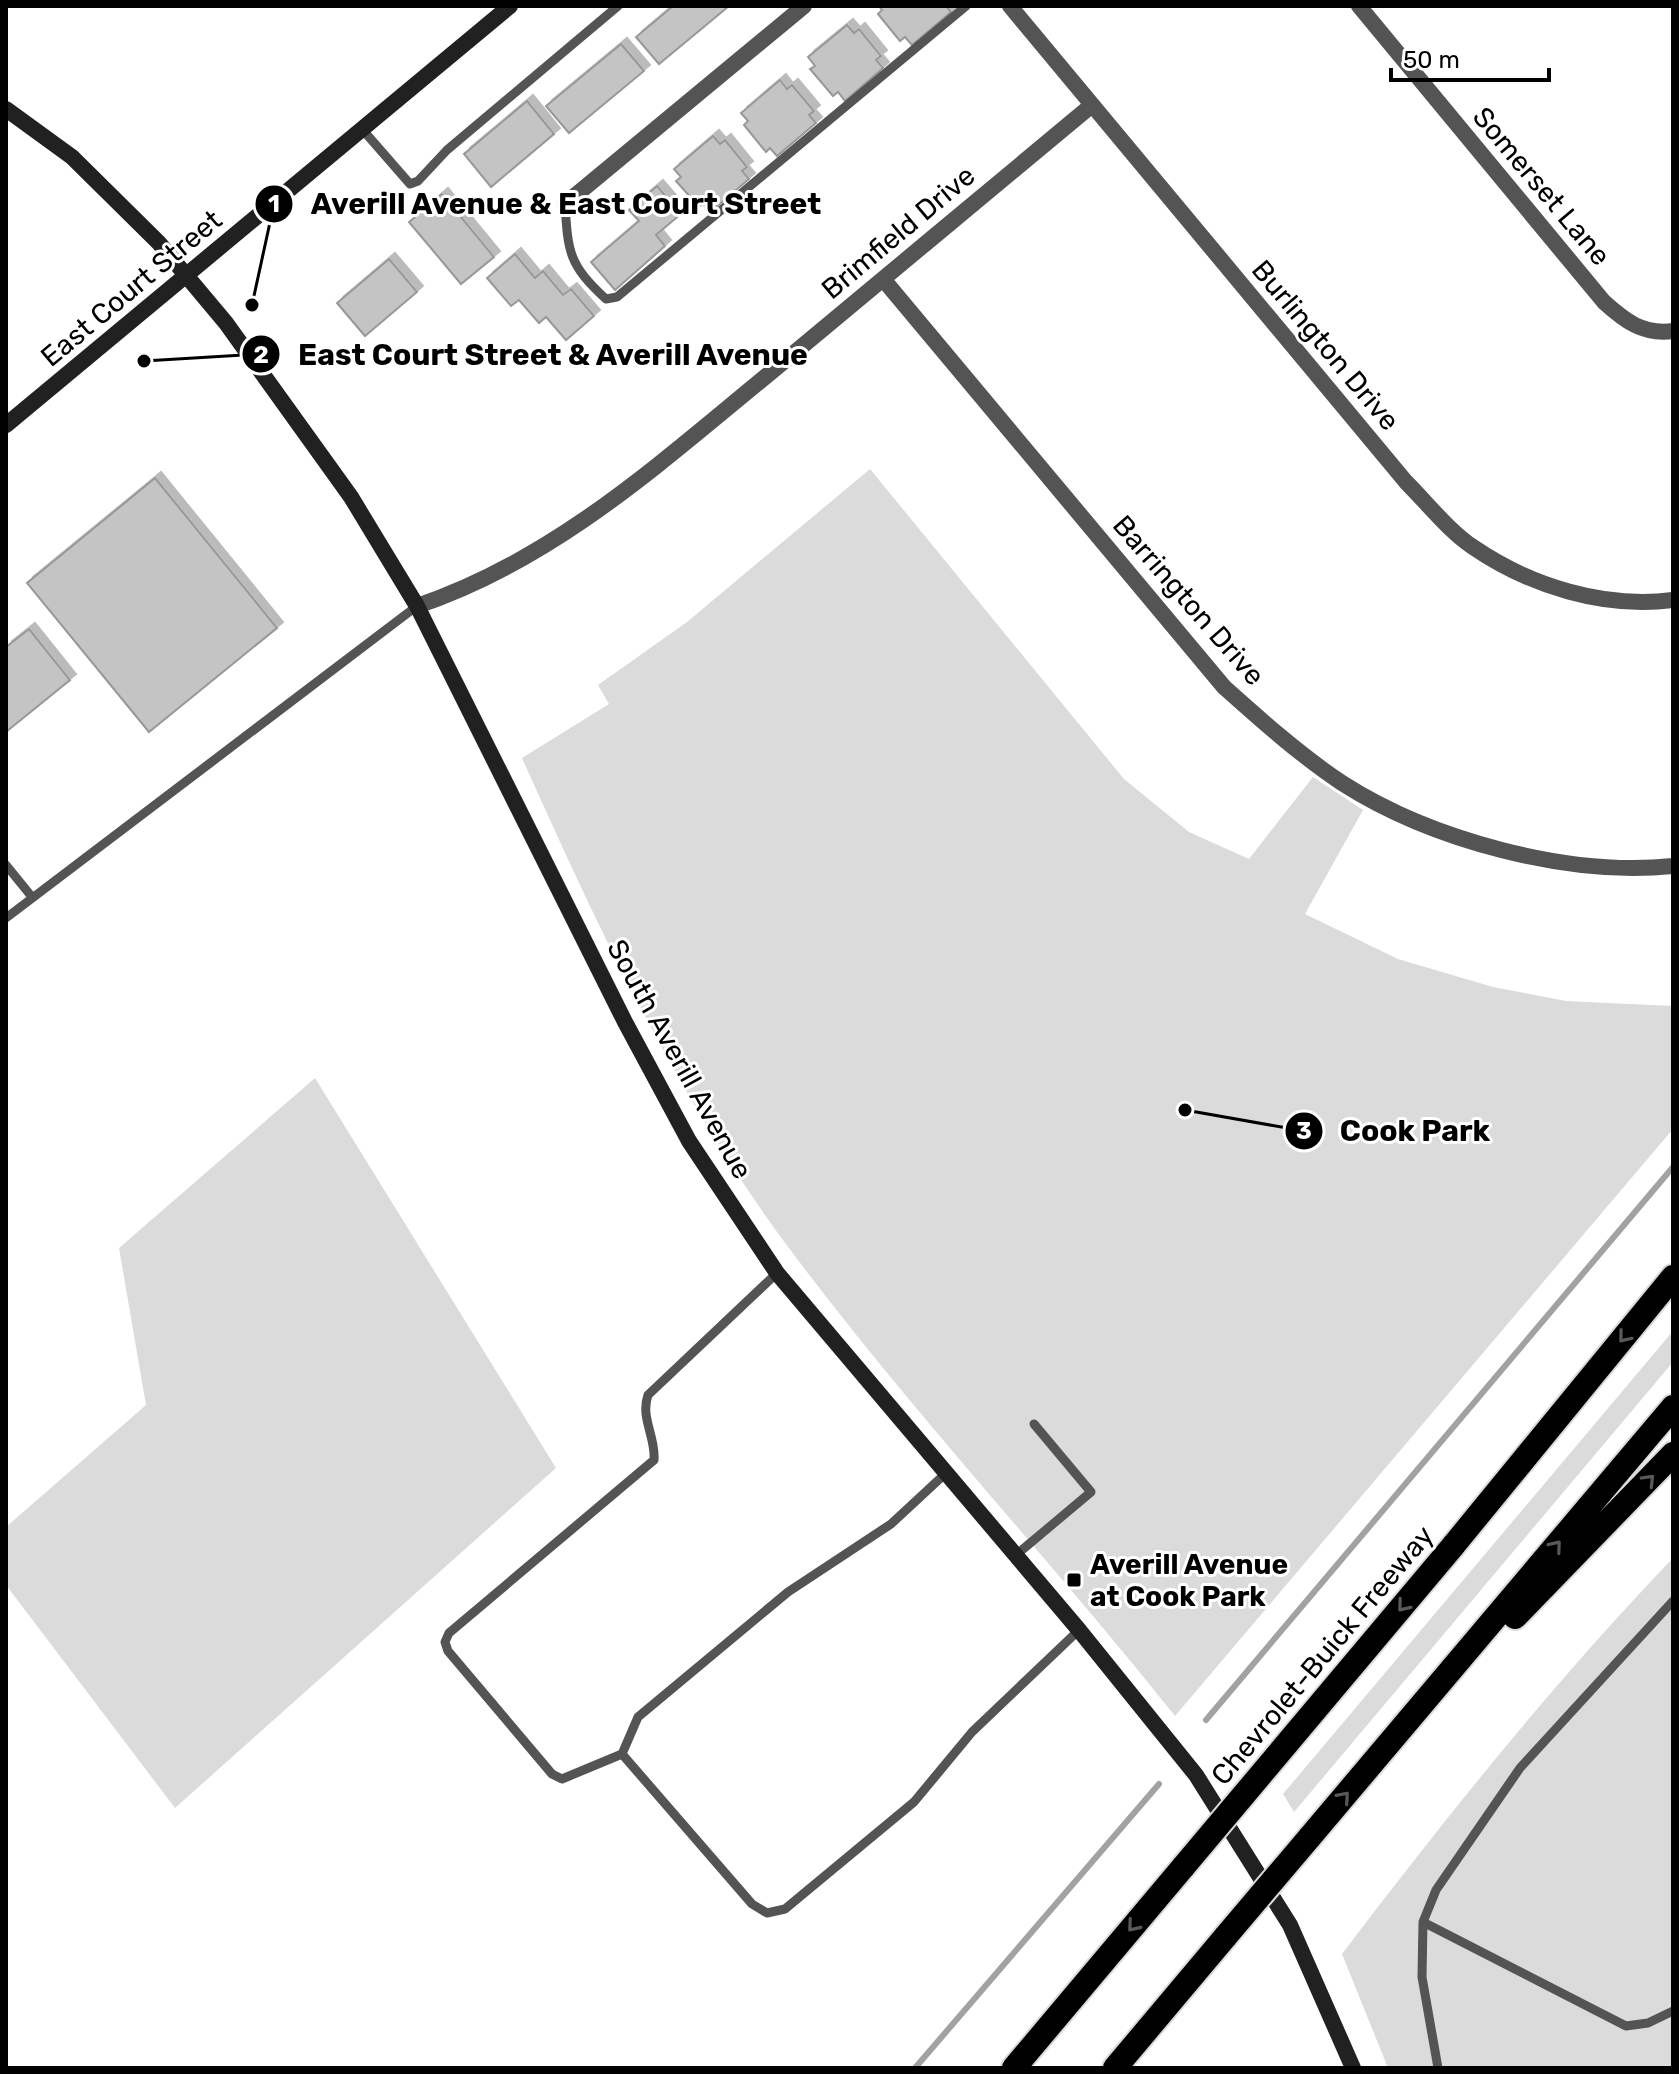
<svg xmlns="http://www.w3.org/2000/svg" width="1679" height="2074" viewBox="0 0 1679 2074" font-family="Rubik,sans-serif">
	<style>
		.green { fill: #dbdbdb }
		.lines { fill: none; stroke-linecap: round; stroke-linejoin: round }
		.stream { stroke: #a2a2a2; stroke-width: 6 }
		.building { fill: #c4c4c4; stroke: #989898; stroke-width: 2; filter: url(#shadow) }
		.highway-casing { stroke: #dbdbdb; stroke-width: 28 }
		.lane { stroke: #545454; stroke-width: 9 }
		.street { stroke: #545454; stroke-width: 16 }
		.secondary { stroke: #212121; stroke-width: 16 }
		.highway { stroke: #000; stroke-width: 24 }
		.highway-bridge-casing { stroke: #dbdbdb; stroke-width: 28; stroke-linecap: butt }
		.highway-bridge { stroke: #000; stroke-width: 24 }
		.oneway { stroke: #595959 }
		.poi-dot { fill: #000; stroke: #fff; stroke-width: 3 }
		.labels { text-anchor: middle; stroke-width: 6; stroke-linejoin: round; paint-order: stroke }
		.street-label { font-size: 28px; fill: #000; stroke: #fff }
		.poi-label { font-size: 28px; font-weight: bold; fill: #000; stroke: #fff; text-anchor: start }
		.leader { fill: none; stroke: #000; stroke-width: 3 }
		.callout-dot { fill: #000; stroke: #fff; stroke-width: 3 }
		.mark-label { font-size: 24px; text-anchor: middle; font-weight: bold; fill: #fff }
		.callout-label { font-size: 30px; text-anchor: middle; font-weight: bold; fill: #000; stroke: #fff; stroke-width: 6; stroke-linejoin: round; paint-order: stroke }
	</style>
	<defs>
		<filter id="shadow"><feDropShadow dx="6" dy="-6" stdDeviation="0" flood-color="#0004"/></filter>
	</defs>
	<rect width="100%" height="100%" fill="#fff"/>
	<path class="green" d="M870,469L1124,779L1189,832L1249,859L1313,777L1363,810L1305,914L1398,959L1493,987L1566,1001L1673,1006V1129L1175,1716C1046,1554 903,1403 780,1236C673,1089 596,923 522,758L609,704L598,685L687,622Z
		M315,1078L556,1468L175,1808L6,1585V1527L146,1405L119,1248Z
		M1673,1331V1362L1294,1812L1283,1794Z
		M1673,1558V2068H1388L1342,1954C1446,1817 1554,1682 1673,1558Z"/>
	<g class="lines">
		<path class="stream" d="M1206,1720L1673,1167
			M915,2068L1159,1784"/>
	</g>
	<path class="building" d="M673,6H729L659,64L636,37Z
		M879,6H946L951,12L912,45L905,37L900,41L878,14L882,10Z
		M847,25L854,33L859,29L881,56L876,60L883,68L845,101L838,92L833,96L810,69L815,66L808,57Z
		M621,44L644,71L569,133L546,106Z
		M780,80L787,89L792,85L814,111L809,115L816,123L777,156L770,148L766,152L744,125L748,121L741,113Z
		M527,101L554,134L491,187L464,154Z
		M713,136L720,144L725,140L747,167L742,171L749,179L710,212L703,204L699,207L676,181L681,177L674,169Z
		M657,186L681,214L656,235L665,246L615,290L591,262L639,221L629,210Z
		M442,194L494,257L461,284L409,222Z
		M515,254L535,278L543,271L563,295L571,289L594,316L566,340L546,317L539,323L519,300L511,306L487,278Z
		M389,259L417,292L365,336L337,303Z
		M155,478L277,628L149,732L27,583Z
		M29,629L70,680L6,732V647Z"/>
	<g class="lines">
		<defs>
			<path id="highway" d="M1453,1546L1673,1277
				M1515,1617L1673,1454
				M1309,1838L1673,1407
				M1014,2068L1184,1866
				M1115,2068L1226,1936"/>
		</defs>
		<use href="#highway" class="highway-casing"/>
		<path class="lane" d="M362,129L410,184L418,181L447,150L618,6
			M565,204C568,253 569,265 606,299L617,297L966,6
			M6,865L32,897
			M6,918L417,606
			M946,1473L891,1524L788,1592L638,1717L622,1754L752,1904L767,1913L785,1909L914,1802L972,1732L1079,1630
			M1016,1555L1091,1492L1034,1424
			M622,1754L562,1779L552,1774L448,1651L445,1642L449,1633L654,1460C656,1437 640,1418 648,1395L777,1273
			M1423,1922L1626,2026L1648,2023L1673,2011
			M1438,2068L1422,1977L1423,1922L1436,1890L1520,1768L1673,1601"/>
		<path class="street" d="M1010,6L1406,482C1427,503 1449,531 1473,547C1530,586 1604,609 1673,600
			M1359,6L1604,302C1625,321 1643,335 1673,331
			M565,204L804,6
			M883,279L1224,687C1262,721 1300,755 1342,783C1431,840 1568,877 1673,866
			M417,606C554,560 660,463 770,373C877,284 985,194 1092,105"/>
		<path class="secondary" d="M6,109L72,157L159,243L226,323L351,497L417,606L625,1022L689,1141L777,1273L1079,1630L1196,1775L1290,1925L1353,2068
			M6,425L510,6"/>
		<use href="#highway" class="highway"/>
		<defs>
			<path id="highway-bridge" d="M1184,1866L1453,1546
				M1226,1936L1309,1838"/>
		</defs>
		<use href="#highway-bridge" class="highway-bridge-casing"/>
		<use href="#highway-bridge" class="highway-bridge"/>
	</g>
	<defs><path id="oneway-chevron" d="M-2-3.5L2.5 0L-2 3.5" fill="none" stroke-width="1.6" stroke-linecap="round" stroke-linejoin="round" transform="scale(2)"/></defs>
	<g class="oneway">
		<use href="#oneway-chevron" transform="translate(1624 1337) rotate(129)"/>
		<use href="#oneway-chevron" transform="translate(1649 1480) rotate(-46)"/>
		<use href="#oneway-chevron" transform="translate(1556 1546) rotate(-50)"/>
		<use href="#oneway-chevron" transform="translate(1403 1606) rotate(130)"/>
		<use href="#oneway-chevron" transform="translate(1344 1797) rotate(-49)"/>
		<use href="#oneway-chevron" transform="translate(1133 1926) rotate(130)"/>
	</g>
	<rect class="poi-dot" x="1066" y="1572" width="16" height="16" rx="4"/>
	<g class="labels">
		<g class="street-label">
			<text transform="translate(1542 186) rotate(50)" y="10">Somerset Lane</text>
			<text transform="translate(898 232) rotate(-40)" y="10">Brimfield Drive</text>
			<text transform="translate(131 288) rotate(-40)" y="10">East Court Street</text>
			<text transform="translate(1326 345) rotate(50)" y="10">Burlington Drive</text>
			<text transform="translate(1189 600) rotate(49)" y="10">Barrington Drive</text>
			<text transform="translate(680 1059) rotate(61)" y="10">South Averill Avenue</text>
			<text transform="translate(1322 1655) rotate(-50)" y="10">Chevrolet-Buick Freeway</text>
		</g>
		<g class="poi-label">
			<text x="1090" y="1574">Averill Avenue<tspan x="1090" dy="32">at Cook Park</tspan></text>
		</g>
	</g>
	<path class="leader" d="M252 305L274 204M144 361L261 354M1185 1110L1304 1131"/>
	<g class="callout-dot">
		<circle cx="252" cy="305" r="8"/>
		<circle cx="144" cy="361" r="8"/>
		<circle cx="1185" cy="1110" r="8"/>
		<circle cx="274" cy="204" r="20"/>
		<circle cx="261" cy="354" r="20"/>
		<circle cx="1304" cy="1131" r="20"/>
	</g>
	<g class="mark-label">
		<text x="274" y="212">1</text>
		<text x="261" y="363">2</text>
		<text x="1304" y="1139">3</text>
	</g>
	<g class="callout-label">
		<text x="566" y="214">Averill Avenue &amp; East Court Street</text>
		<text x="553" y="365">East Court Street &amp; Averill Avenue</text>
		<text x="1415" y="1141">Cook Park</text>
	</g>
	<rect width="1679" height="2074" fill="none" stroke="#000000" stroke-width="16"/>
	<path d="M1391 68v12h158v-12" fill="none" stroke="#000000" stroke-width="4"/>
	<text x="1403" y="68" font-size="24" fill="#000000" stroke="#ffffff" stroke-width="6" paint-order="stroke">50 m</text>
</svg>
